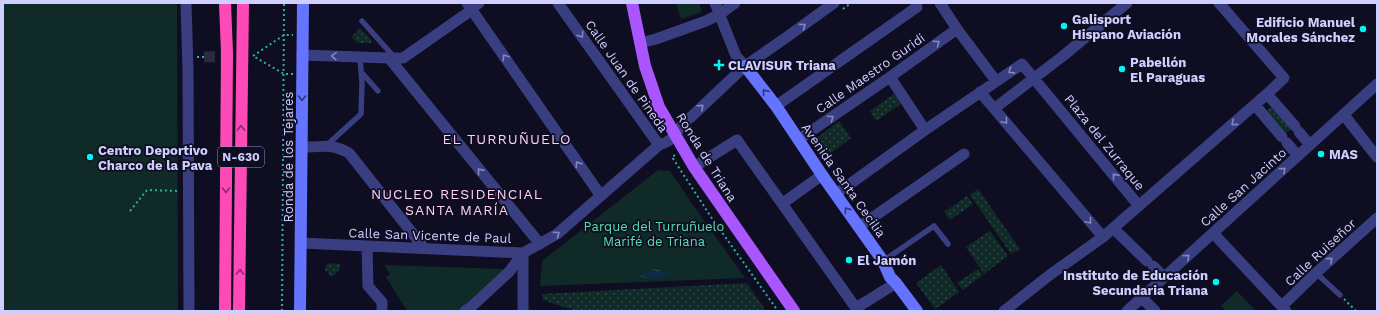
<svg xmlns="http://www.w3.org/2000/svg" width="1380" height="314" viewBox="0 0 1380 314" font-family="'Work Sans',sans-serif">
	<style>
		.green { fill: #102b27 }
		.garden { fill: url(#garden-dots) }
		.water { fill: url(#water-ripples) }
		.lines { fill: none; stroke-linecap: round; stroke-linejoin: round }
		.street-tunnel { stroke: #2b2a42; stroke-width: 11; stroke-dasharray: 11 5.5; stroke-linecap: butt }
		.path { stroke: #2fb19a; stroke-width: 2; stroke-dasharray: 2 3; stroke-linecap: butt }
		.lane { stroke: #393e80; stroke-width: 5.5 }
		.street { stroke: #393e80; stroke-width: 11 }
		.secondary { stroke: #6574fe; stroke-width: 12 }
		.primary { stroke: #aa56fe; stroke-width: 12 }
		.highway { stroke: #fd4ab6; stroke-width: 12 }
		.oneway { stroke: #8486c0 }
		.oneway2 { stroke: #313679 }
		.oneway3 { stroke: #862c6c }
		.poi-dot { fill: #02f6f1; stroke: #0e0d21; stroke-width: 1.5 }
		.labels { text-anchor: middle; stroke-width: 3.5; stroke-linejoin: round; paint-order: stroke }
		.shield { fill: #0e0d21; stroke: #9494bc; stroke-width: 1 }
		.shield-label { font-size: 12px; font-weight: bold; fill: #ceceff }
		.poi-label { font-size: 13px; font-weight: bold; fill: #ceceff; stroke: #0e0d21; text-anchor: start }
		.street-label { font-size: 13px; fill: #ceceff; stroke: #0e0d21 }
		.park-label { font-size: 13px; fill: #5adead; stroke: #0e0d21 }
		.neighbourhood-label { font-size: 14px; letter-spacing: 1px; fill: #ffd0f3; stroke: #0e0d21 }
	</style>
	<defs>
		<pattern id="garden-dots" width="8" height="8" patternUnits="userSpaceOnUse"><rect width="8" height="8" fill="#102b27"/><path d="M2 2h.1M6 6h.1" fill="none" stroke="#324947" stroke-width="1.8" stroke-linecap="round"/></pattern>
		<pattern id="water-ripples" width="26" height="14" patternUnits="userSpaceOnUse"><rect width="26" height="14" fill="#0d2a46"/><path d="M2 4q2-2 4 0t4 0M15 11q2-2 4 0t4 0" fill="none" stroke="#2f4862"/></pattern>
	</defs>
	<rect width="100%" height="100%" fill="#0e0d21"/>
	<path class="green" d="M3,3H177L178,311H3Z
		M676,3H699L702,12L681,19Z
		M658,170L670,171L695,208L745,278L540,286L542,261Z
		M384,265L507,269L466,307L458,311H407L386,277L390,274Z
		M1237,291L1256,311H1226L1221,306Z"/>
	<path class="garden" d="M360,28L372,41L371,43H358L351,37Z
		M894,94L901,104L876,121L870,111Z
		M1273,105L1292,128L1285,134L1265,112Z
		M839,121L851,138L827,156L815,139Z
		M978,189L1020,249L1011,254L970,195Z
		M967,196L973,204L950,220L944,212Z
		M990,231L1008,256L984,274L966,247Z
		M327,263L340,264V270L332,277L325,270Z
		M941,265L959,292L935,309L916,283Z
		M978,269L983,275L963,290L957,283Z
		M747,283L766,311H576L543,300L542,294Z"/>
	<path class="water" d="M655,269L666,272L674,271L663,277L646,278L652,274V273L644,278L640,276L642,274H646L652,270Z"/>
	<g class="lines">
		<path class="street-tunnel" d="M204,57L253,56"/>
		<path class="path" d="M843,9L851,3
			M197,57H204
			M293,74H284L253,56L284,35H293
			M690,131L693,142
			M675,155L672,157L711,217L778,311
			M130,211L147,190L179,191
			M283,218H291
			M1344,299L1356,311
			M282,311L284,3"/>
		<path class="lane" d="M362,21L395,58
			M362,73L378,91
			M327,145L361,114L362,84L360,57
			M883,261L934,226L948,244
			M1316,273L1340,295"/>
		<path class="street" d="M186,3L188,70L189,311
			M467,3L601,196
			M558,3L659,145
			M715,3L736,56L745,66
			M940,3L957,29L996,81
			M640,43L656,39L706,21L720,14L735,3
			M302,55L389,58L540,244
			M389,58H403L466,14L471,8L479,3
			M890,77L925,130
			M980,92L1103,237
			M1267,94L1295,126
			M1255,105L1282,137
			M776,106L917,7
			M995,108L1063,56L1127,3
			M1344,115L1377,157
			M1299,132L1310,145
			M798,140L890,77L957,29
			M1287,143L1298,156
			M302,147C324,148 328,142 349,153L424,248
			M694,167L737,140L858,311
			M836,194L925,130L1022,64L1139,206
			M783,203L822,175
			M859,227L964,154
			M1113,228L1147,261
			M1213,233L1286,311
			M301,243L523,253
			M367,246L368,286L382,302V311
			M523,253V311
			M1153,266L1164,277
			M1141,297L1155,311
			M1282,306L1316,273L1377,218
			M856,308L896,283
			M465,311L470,308L509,272L523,253L557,234L659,145C680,139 675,126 691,117L745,66L784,39L834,3
			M1004,311L1051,274L1103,237L1267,94L1284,78L1219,3
			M1127,311L1377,84"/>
		<path class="secondary" d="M745,66L776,106L822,175L883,261L890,277L896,283L917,311
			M300,311L303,3"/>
		<path class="primary" d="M632,3L645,66L659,107L694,167L794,311"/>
		<path class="highway" d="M225,3L227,53L225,311
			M239,311L243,3"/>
	</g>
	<defs><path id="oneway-chevron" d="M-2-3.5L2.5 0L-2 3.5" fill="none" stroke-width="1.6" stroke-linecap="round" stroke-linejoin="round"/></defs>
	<g class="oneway">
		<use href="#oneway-chevron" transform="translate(803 26) rotate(-36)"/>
		<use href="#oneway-chevron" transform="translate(581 35) rotate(55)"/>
		<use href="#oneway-chevron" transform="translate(937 43) rotate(-36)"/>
		<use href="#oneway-chevron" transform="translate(334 56) rotate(-178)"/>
		<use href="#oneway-chevron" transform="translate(505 57) rotate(-124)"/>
		<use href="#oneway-chevron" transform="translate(1011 71) rotate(147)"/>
		<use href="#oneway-chevron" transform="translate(701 107) rotate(-42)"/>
		<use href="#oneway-chevron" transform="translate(831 118) rotate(-34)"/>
		<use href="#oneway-chevron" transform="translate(1005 121) rotate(50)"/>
		<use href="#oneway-chevron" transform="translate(1234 123) rotate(139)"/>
		<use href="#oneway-chevron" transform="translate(578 164) rotate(-124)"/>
		<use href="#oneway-chevron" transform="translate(1283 170) rotate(-42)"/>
		<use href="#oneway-chevron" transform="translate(480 171) rotate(-129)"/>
		<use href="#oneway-chevron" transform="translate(1115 176) rotate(-129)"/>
		<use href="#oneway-chevron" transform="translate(1089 221) rotate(50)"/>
		<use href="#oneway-chevron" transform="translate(557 234) rotate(-36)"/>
		<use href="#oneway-chevron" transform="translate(1187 257) rotate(-42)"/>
		<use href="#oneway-chevron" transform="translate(1330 260) rotate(-42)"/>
	</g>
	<g class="oneway2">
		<use href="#oneway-chevron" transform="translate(765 92) rotate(-129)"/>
		<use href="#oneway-chevron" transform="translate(302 98) rotate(90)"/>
		<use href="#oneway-chevron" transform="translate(847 210) rotate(-125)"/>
	</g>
	<g class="oneway3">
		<use href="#oneway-chevron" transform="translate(241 128) rotate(-89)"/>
		<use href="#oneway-chevron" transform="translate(226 190) rotate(90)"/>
		<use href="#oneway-chevron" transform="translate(240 272) rotate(-89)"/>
	</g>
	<g class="poi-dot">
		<circle cx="1064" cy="26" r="4"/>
		<circle cx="1363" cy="29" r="4"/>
		<path d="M717 59h4v4h4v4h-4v4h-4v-4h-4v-4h4z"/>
		<circle cx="1122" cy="69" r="4"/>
		<circle cx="1321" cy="154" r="4"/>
		<circle cx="90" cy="157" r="4"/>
		<circle cx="849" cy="260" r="4"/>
		<circle cx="1216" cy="282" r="4"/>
	</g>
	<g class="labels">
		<rect class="shield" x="218" y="147" width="46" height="20" rx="3"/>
		<g class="shield-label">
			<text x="241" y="161">N-630</text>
		</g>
		<g class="poi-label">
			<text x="1072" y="24">Galisport<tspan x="1072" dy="15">Hispano Aviación</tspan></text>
			<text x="1355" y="27" text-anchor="end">Edificio Manuel<tspan x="1355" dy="15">Morales Sánchez</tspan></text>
			<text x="1130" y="67">Pabellón<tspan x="1130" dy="15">El Paraguas</tspan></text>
			<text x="728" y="70">CLAVISUR Triana</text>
			<text x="98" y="155">Centro Deportivo<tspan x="98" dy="15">Charco de la Pava</tspan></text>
			<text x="1329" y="159">MAS</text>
			<text x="857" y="265">El Jamón</text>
			<text x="1208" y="280" text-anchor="end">Instituto de Educación<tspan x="1208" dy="15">Secundaria Triana</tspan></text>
		</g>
		<g class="street-label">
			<text transform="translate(870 73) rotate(-35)" y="5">Calle Maestro Guridi</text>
			<text transform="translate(627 76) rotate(55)" y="5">Calle Juan de Pineda</text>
			<text transform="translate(1105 142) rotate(51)" y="5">Plaza del Zurraque</text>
			<text transform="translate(288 157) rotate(-90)" y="5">Ronda de los Tejares</text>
			<text transform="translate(707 157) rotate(58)" y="5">Ronda de Triana</text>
			<text transform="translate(844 180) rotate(55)" y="5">Avenida Santa Cecilia</text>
			<text transform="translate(1243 187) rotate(-42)" y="5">Calle San Jacinto</text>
			<text transform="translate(430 235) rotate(2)" y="5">Calle San Vicente de Paul</text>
			<text transform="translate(1320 252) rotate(-43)" y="5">Calle Ruiseñor</text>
		</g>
		<g class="park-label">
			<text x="654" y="231">Parque del Turruñuelo<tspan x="654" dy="15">Marifé de Triana</tspan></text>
		</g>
		<g class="neighbourhood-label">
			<text x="507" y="144">EL TURRUÑUELO</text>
			<text x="457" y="199">NUCLEO RESIDENCIAL<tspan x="457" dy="16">SANTA MARÍA</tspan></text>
		</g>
	</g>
	<rect width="1380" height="314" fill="none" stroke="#ceceff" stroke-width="8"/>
</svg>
